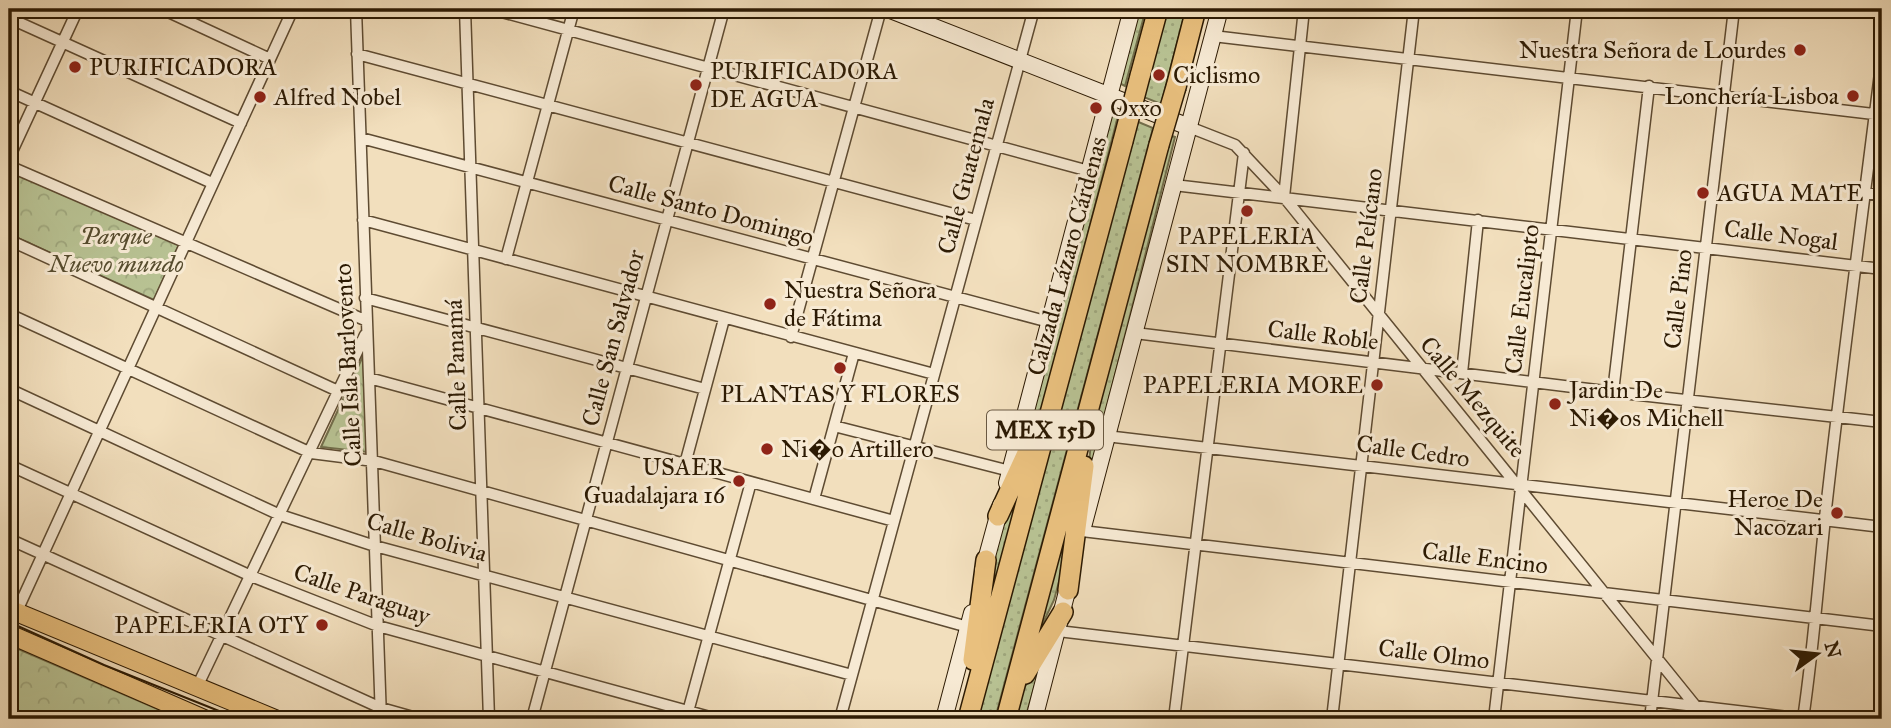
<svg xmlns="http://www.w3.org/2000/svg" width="1891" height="728" viewBox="0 0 1891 728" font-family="'IM FELL Great Primer',serif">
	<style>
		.grass { fill: url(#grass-dots); stroke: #726e4b; stroke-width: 2 }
		.park { fill: url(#park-crowns); stroke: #726e4b; stroke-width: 2 }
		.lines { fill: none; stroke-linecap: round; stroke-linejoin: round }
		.street-casing { stroke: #5e4b32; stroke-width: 13 }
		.secondary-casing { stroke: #2c1a03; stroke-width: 18 }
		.primary-casing { stroke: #2c1a03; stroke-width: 20 }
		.highway-casing { stroke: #2c1a03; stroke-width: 22 }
		.street { stroke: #f7ead4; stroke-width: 10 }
		.secondary { stroke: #f7ead4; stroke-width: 16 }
		.primary { stroke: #e9c07e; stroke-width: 18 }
		.highway { stroke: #e9c07e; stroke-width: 19 }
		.tram { stroke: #2c1a03; stroke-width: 2 }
		.highway-bridge-casing { stroke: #2c1a03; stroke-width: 22; stroke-linecap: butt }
		.highway-bridge { stroke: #e9c07e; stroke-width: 19 }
		.poi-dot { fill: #8f2418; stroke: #f7ead4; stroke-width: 2.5 }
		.labels { text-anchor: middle; stroke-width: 6; stroke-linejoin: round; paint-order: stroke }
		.shield { fill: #f7ead4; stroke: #695842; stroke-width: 2 }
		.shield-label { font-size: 23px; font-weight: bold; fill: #2c1a03 }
		.poi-label { font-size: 24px; fill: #2c1a03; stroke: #f7ead4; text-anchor: start }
		.street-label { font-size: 24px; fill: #2c1a03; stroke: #f7ead4 }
		.park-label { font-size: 24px; font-style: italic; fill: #564c2e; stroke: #f7ead4 }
	</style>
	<defs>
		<pattern id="grass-dots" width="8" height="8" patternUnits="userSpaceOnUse" patternTransform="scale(1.75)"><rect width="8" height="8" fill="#b8c293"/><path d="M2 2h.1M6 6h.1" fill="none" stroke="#9ea67d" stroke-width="1.8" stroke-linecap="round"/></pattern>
		<pattern id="park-crowns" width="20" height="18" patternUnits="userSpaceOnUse" patternTransform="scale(1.75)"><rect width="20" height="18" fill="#b8c293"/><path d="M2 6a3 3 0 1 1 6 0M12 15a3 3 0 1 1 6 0" fill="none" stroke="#9ea67d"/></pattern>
	</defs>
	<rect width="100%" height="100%" fill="#f2dfbd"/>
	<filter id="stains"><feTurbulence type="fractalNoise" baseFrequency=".00286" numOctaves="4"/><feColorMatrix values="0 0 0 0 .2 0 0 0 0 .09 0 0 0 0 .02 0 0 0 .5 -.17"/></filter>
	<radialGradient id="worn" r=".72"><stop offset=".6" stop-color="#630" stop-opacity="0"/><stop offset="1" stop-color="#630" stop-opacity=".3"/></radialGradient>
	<path class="grass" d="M1137,9H1146L1125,86L1117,82Z
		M1164,9H1186L1161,104L1141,96Z
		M1109,113L1118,116L1045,401L1013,470Z
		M1136,121L1153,128L995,719H977Z
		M1169,135L1175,137L1086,490L1097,387Z
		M1033,454L979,644L990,557Z
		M1075,475L1071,538L1054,600L1025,661Z
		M1042,660L1025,719H1013L1020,694Z"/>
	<path class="park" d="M9,171L179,245L154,300L9,234Z
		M363,356L367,452L321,447Z
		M9,645L181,719H9Z"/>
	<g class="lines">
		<defs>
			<path id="street" d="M162,9L270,59
				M356,9L381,719
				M465,9L489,719
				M491,9L1089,171
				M9,18L241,123
				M1213,36L1882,115
				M357,54L976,220
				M9,91L212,183
				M1189,127L1235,145L1284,197L1706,719
				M361,138L1049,322
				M9,158L78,9
				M9,166L367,321
				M1174,185L1882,269
				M1865,193L1882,195
				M1284,197L1304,9
				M363,220L934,374
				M9,240L338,391
				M506,259L574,9
				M365,298L705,389
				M9,314L311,453L374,461L968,627
				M1135,333L1613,392L1882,422
				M791,337L881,9
				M1462,373L1478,220
				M369,378L894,521
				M9,389L280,515L375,546L852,675
				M1613,392L1649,86
				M834,426L1010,471
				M1106,436L1882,527
				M685,464L724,319
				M9,465L251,576L378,626L717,719
				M814,499L854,353
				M1082,531L1882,626
				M9,539L381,708L420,719
				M16,613L293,9
				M1058,631L1805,719
				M196,689L365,335
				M532,719L724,9
				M686,719L751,482
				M840,719L1034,9
				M1174,719L1244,153
				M1332,719L1414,9
				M1494,719L1577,9
				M1650,719L1734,9
				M1803,719C1813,652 1818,585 1825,518C1842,364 1863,211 1882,57"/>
			<path id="secondary" d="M888,9L1189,127
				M1007,483L1132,9
				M1083,527L1220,9
				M983,571L1001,505
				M944,719L972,613
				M1034,719L1070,580"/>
			<path id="primary" d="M9,609L275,719
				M9,634L204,719"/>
			<path id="highway" d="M1140,76L1158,9
				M1176,87L1196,9
				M998,516L1034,438
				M1068,590L1084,466
				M973,660L986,560
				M1025,674L1063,612
				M968,719L1123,141
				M1006,719L1159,145"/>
		</defs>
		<use href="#street" class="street-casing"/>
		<use href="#secondary" class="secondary-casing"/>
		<use href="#primary" class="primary-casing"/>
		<use href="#highway" class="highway-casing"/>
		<use href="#street" class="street"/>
		<use href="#secondary" class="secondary"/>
		<use href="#primary" class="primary"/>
		<use href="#highway" class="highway"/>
		<path class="tram" d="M9,622L104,665L239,719"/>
		<defs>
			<path id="highway-bridge" d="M1123,141L1140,76
				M1159,145L1176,87"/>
		</defs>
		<use href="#highway-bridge" class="highway-bridge-casing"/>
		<use href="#highway-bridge" class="highway-bridge"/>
	</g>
	<g class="poi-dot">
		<circle cx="1800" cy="50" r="7"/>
		<circle cx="75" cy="67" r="7"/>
		<circle cx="1159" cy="75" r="7"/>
		<circle cx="696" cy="85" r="7"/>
		<circle cx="1853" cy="96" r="7"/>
		<circle cx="260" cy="97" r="7"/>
		<circle cx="1096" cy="108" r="7"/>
		<circle cx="1703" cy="193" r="7"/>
		<circle cx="1247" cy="211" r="7"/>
		<circle cx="770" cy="304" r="7"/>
		<circle cx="840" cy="368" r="7"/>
		<circle cx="1377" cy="385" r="7"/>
		<circle cx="1555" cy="404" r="7"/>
		<circle cx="767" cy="449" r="7"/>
		<circle cx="739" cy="481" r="7"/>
		<circle cx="1837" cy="513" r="7"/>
		<circle cx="322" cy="625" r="7"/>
	</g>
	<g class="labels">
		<rect class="shield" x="987" y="410.5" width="116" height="39" rx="5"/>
		<g class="shield-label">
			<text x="1045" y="438">MEX 15D</text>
		</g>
		<g class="poi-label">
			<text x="1786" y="58" text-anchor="end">Nuestra Señora de Lourdes</text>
			<text x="89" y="75">PURIFICADORA</text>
			<text x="710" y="79">PURIFICADORA<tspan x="710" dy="28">DE AGUA</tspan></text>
			<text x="1173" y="83">Ciclismo</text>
			<text x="1839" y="104" text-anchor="end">Lonchería Lisboa</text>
			<text x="274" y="105">Alfred Nobel</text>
			<text x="1110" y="116">Oxxo</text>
			<text x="1717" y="201">AGUA MATE</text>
			<text x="1247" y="244" text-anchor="middle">PAPELERIA<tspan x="1247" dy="28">SIN NOMBRE</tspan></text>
			<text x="784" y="298">Nuestra Señora<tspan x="784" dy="28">de Fátima</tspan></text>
			<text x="1363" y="393" text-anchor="end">PAPELERIA MORE</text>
			<text x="1569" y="398">Jardin De<tspan x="1569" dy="28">Ni�os Michell</tspan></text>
			<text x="840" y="402" text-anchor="middle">PLANTAS Y FLORES</text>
			<text x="781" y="457">Ni�o Artillero</text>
			<text x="725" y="475" text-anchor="end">USAER<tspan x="725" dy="28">Guadalajara 16</tspan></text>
			<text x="1823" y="507" text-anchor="end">Heroe De<tspan x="1823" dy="28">Nacozari</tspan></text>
			<text x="308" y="633" text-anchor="end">PAPELERIA OTY</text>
		</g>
		<g class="street-label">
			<text transform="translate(966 176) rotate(-75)" y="8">Calle Guatemala</text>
			<text transform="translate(711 210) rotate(15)" y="8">Calle Santo Domingo</text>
			<text transform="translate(1781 235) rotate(7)" y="8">Calle Nogal</text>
			<text transform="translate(1366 236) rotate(-83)" y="8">Calle Pelícano</text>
			<text transform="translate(1067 256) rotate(-75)" y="8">Calzada Lázaro Cárdenas</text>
			<text transform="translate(1522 299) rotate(-83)" y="8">Calle Eucalipto</text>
			<text transform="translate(1678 299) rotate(-83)" y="8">Calle Pino</text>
			<text transform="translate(1323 335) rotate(7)" y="8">Calle Roble</text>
			<text transform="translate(613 338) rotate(-75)" y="8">Calle San Salvador</text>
			<text transform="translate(348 365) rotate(-93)" y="8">Calle Isla Barlovento</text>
			<text transform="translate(456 365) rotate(-92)" y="8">Calle Panamá</text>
			<text transform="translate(1473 397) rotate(50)" y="8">Calle Mezquite</text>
			<text transform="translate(1413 451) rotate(8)" y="8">Calle Cedro</text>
			<text transform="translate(427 537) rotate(16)" y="8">Calle Bolivia</text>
			<text transform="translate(1485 558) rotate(7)" y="8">Calle Encino</text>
			<text transform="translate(362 594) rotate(19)" y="8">Calle Paraguay</text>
			<text transform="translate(1434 654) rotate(7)" y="8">Calle Olmo</text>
		</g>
		<g class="park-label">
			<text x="116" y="244">Parque<tspan x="116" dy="28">Nuevo mundo</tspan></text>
		</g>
	</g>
	<rect width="1891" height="728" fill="none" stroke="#f2dfbd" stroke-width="35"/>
	<rect x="10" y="10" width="1870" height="707" fill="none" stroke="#2c1a03" stroke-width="3.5"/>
	<rect x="18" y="18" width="1856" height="693" fill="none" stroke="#2c1a03" stroke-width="2"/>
	<g transform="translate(1817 654) rotate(75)" stroke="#f7ead4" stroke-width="5" paint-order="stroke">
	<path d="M0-5L12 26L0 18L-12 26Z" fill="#2c1a03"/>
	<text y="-10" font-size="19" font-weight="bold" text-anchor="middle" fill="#2c1a03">N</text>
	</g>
	<rect width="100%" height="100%" filter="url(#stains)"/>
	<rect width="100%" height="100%" fill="url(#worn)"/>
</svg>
